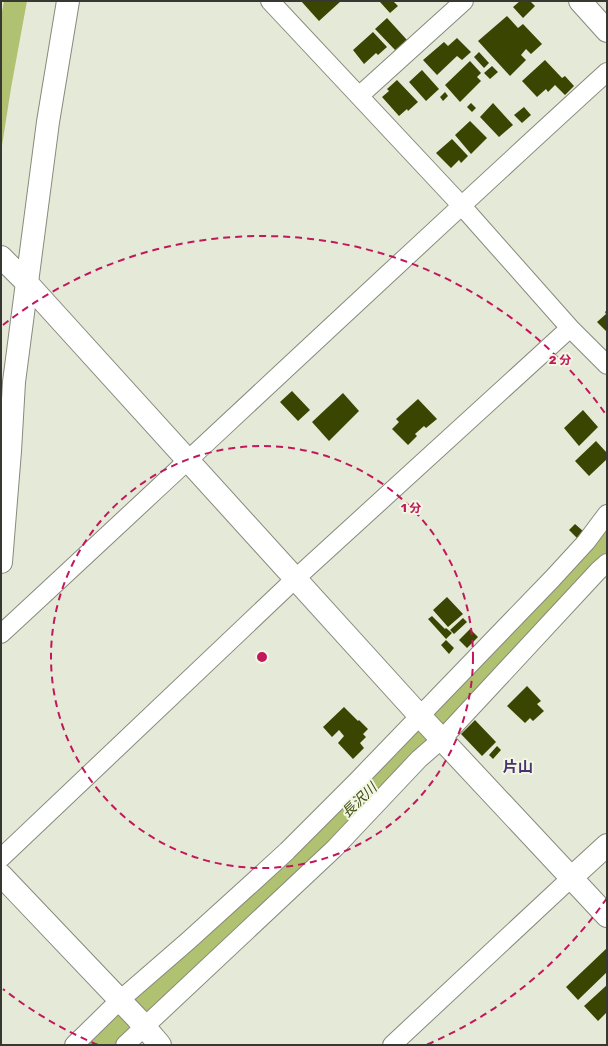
<svg xmlns="http://www.w3.org/2000/svg" width="608" height="1046" viewBox="0 0 608 1046" font-family="Rubik,'Noto Sans JP',sans-serif">
	<style>
		.water { fill: #b0c171 }
		.lines { fill: none; stroke-linecap: round; stroke-linejoin: round }
		.river { stroke: #b0c171; stroke-width: 32 }
		.building { fill: #3b4502 }
		.minor-casing { stroke: #868a7a; stroke-width: 20 }
		.tertiary-casing { stroke: #868a7a; stroke-width: 24 }
		.minor { stroke: #fff; stroke-width: 18 }
		.tertiary { stroke: #fff; stroke-width: 22 }
		.ring { fill: none; stroke: #c2185b; stroke-width: 2; stroke-dasharray: 7 5 }
		.labels { text-anchor: middle; stroke-width: 4; stroke-linejoin: round; paint-order: stroke }
		.water-label { font-size: 14px; font-style: italic; fill: #434d12; stroke: #f2f7e5 }
		.quarter-label { font-size: 15px; font-weight: bold; fill: #49336f; stroke: #f2f7e5 }
		.centre { fill: #c2185b; stroke: #f2f7e5; stroke-width: 2 }
		.ring-label { font-size: 12px; text-anchor: middle; font-weight: bold; fill: #c2185b; stroke: #f2f7e5; stroke-width: 4; stroke-linejoin: round; paint-order: stroke }
	</style>
	<rect width="100%" height="100%" fill="#e5e9d8"/>
	<path class="water" d="M4,1H27L11,88L1,152V17Z"/>
	<g class="lines">
		<path class="river" d="M98,1045L312,846L422,739L571,583L600,551L607,542"/>
	</g>
	<path class="building" d="M301,1H341L319,21Z
		M382,1H393L398,6L390,13L380,2Z
		M520,1H530L535,6L523,18L513,7Z
		M507,16L518,28L523,24L542,44L531,54L526,49L521,55L526,60L510,76L478,41Z
		M387,18L407,40L396,51L375,29Z
		M373,32L387,47L378,55L376,53L364,64L353,50Z
		M457,38L471,52L462,60L457,56L437,75L423,60L444,42L448,46Z
		M479,52L489,63L484,68L474,57Z
		M545,60L562,78L565,76L574,86L565,95L555,85L548,92L546,89L537,97L522,81Z
		M470,61L481,73L477,77L481,81L460,102L445,85Z
		M492,66L498,72L490,79L484,73Z
		M422,70L439,89L426,101L409,82Z
		M397,80L418,102L408,111L407,109L399,116L382,97L389,91L387,89Z
		M445,92L448,96L443,101L440,97Z
		M471,103L476,108L472,112L467,107Z
		M493,103L513,125L499,137L480,117Z
		M524,107L531,115L522,123L514,115Z
		M470,121L487,138L471,154L455,135Z
		M452,139L468,156L461,163L459,160L451,168L436,153Z
		M607,310V332L597,322L606,314L605,312Z
		M292,391L310,410L298,421L280,402Z
		M343,393L359,411L329,441L312,422Z
		M418,399L437,419L426,428L424,426L415,434L417,436L408,445L392,429L399,422L396,419Z
		M583,410L598,427L579,446L564,428Z
		M596,441L607,453V459L589,476L575,461Z
		M575,524L583,531L577,538L569,530Z
		M447,597L463,614L448,627L433,610Z
		M432,616L445,629L446,628L452,633L446,639L428,619Z
		M463,618L467,622L454,634L450,630Z
		M470,629L478,637L467,648L459,640Z
		M446,640L454,648L449,654L441,645Z
		M527,686L541,701L537,704L544,711L533,721L530,718L525,723L507,706Z
		M344,707L358,721L359,720L368,729L363,734L366,737L360,743L364,748L353,759L338,743L344,736L339,730L332,737L323,727Z
		M475,720L496,742L482,756L461,734Z
		M497,746L501,750L493,759L489,755Z
		M607,948V972L578,1000L566,987Z
		M607,985V1012L598,1021L584,1006Z"/>
	<g class="lines">
		<defs>
			<path id="minor" d="M270,1L461,205L570,328L607,365
				M359,96L464,1
				M1,634C203,447 403,258 607,72
				M1,858L295,579L570,328
				M74,1045L120,1000L188,941L251,884L287,851L357,781L552,579L586,542L607,514
				M125,1045L335,848L419,759L442,739L598,571L607,563
				M392,1045L571,878"/>
			<path id="tertiary" d="M580,1L607,31
				M1,257L27,283L419,715L607,916
				M1,562L10,451L14,382L48,122L68,1
				M1,875L137,1018L160,1045
				M571,878L607,845"/>
		</defs>
		<use href="#minor" class="minor-casing"/>
		<use href="#tertiary" class="tertiary-casing"/>
		<use href="#minor" class="minor"/>
		<use href="#tertiary" class="tertiary"/>
	</g>
	<g class="ring">
		<circle cx="262" cy="657" r="211"/>
		<path d="M607 898A421 421 0 0 1 426 1045M98 1045A421 421 0 0 1 3 989M3 325A421 421 0 0 1 607 416"/>
	</g>
	<g class="labels">
		<g class="water-label">
			<text transform="translate(359 800) rotate(-44)" y="5">長沢川</text>
		</g>
		<g class="quarter-label">
			<text x="518" y="772">片山</text>
		</g>
	</g>
	<circle cx="262" cy="657" r="6" class="centre"/>
	<g class="ring-label">
		<text x="560" y="364">2 分</text>
		<text x="411" y="512">1 分</text>
	</g>
	<rect width="608" height="1046" fill="none" stroke="#363831" stroke-width="4"/>
</svg>
